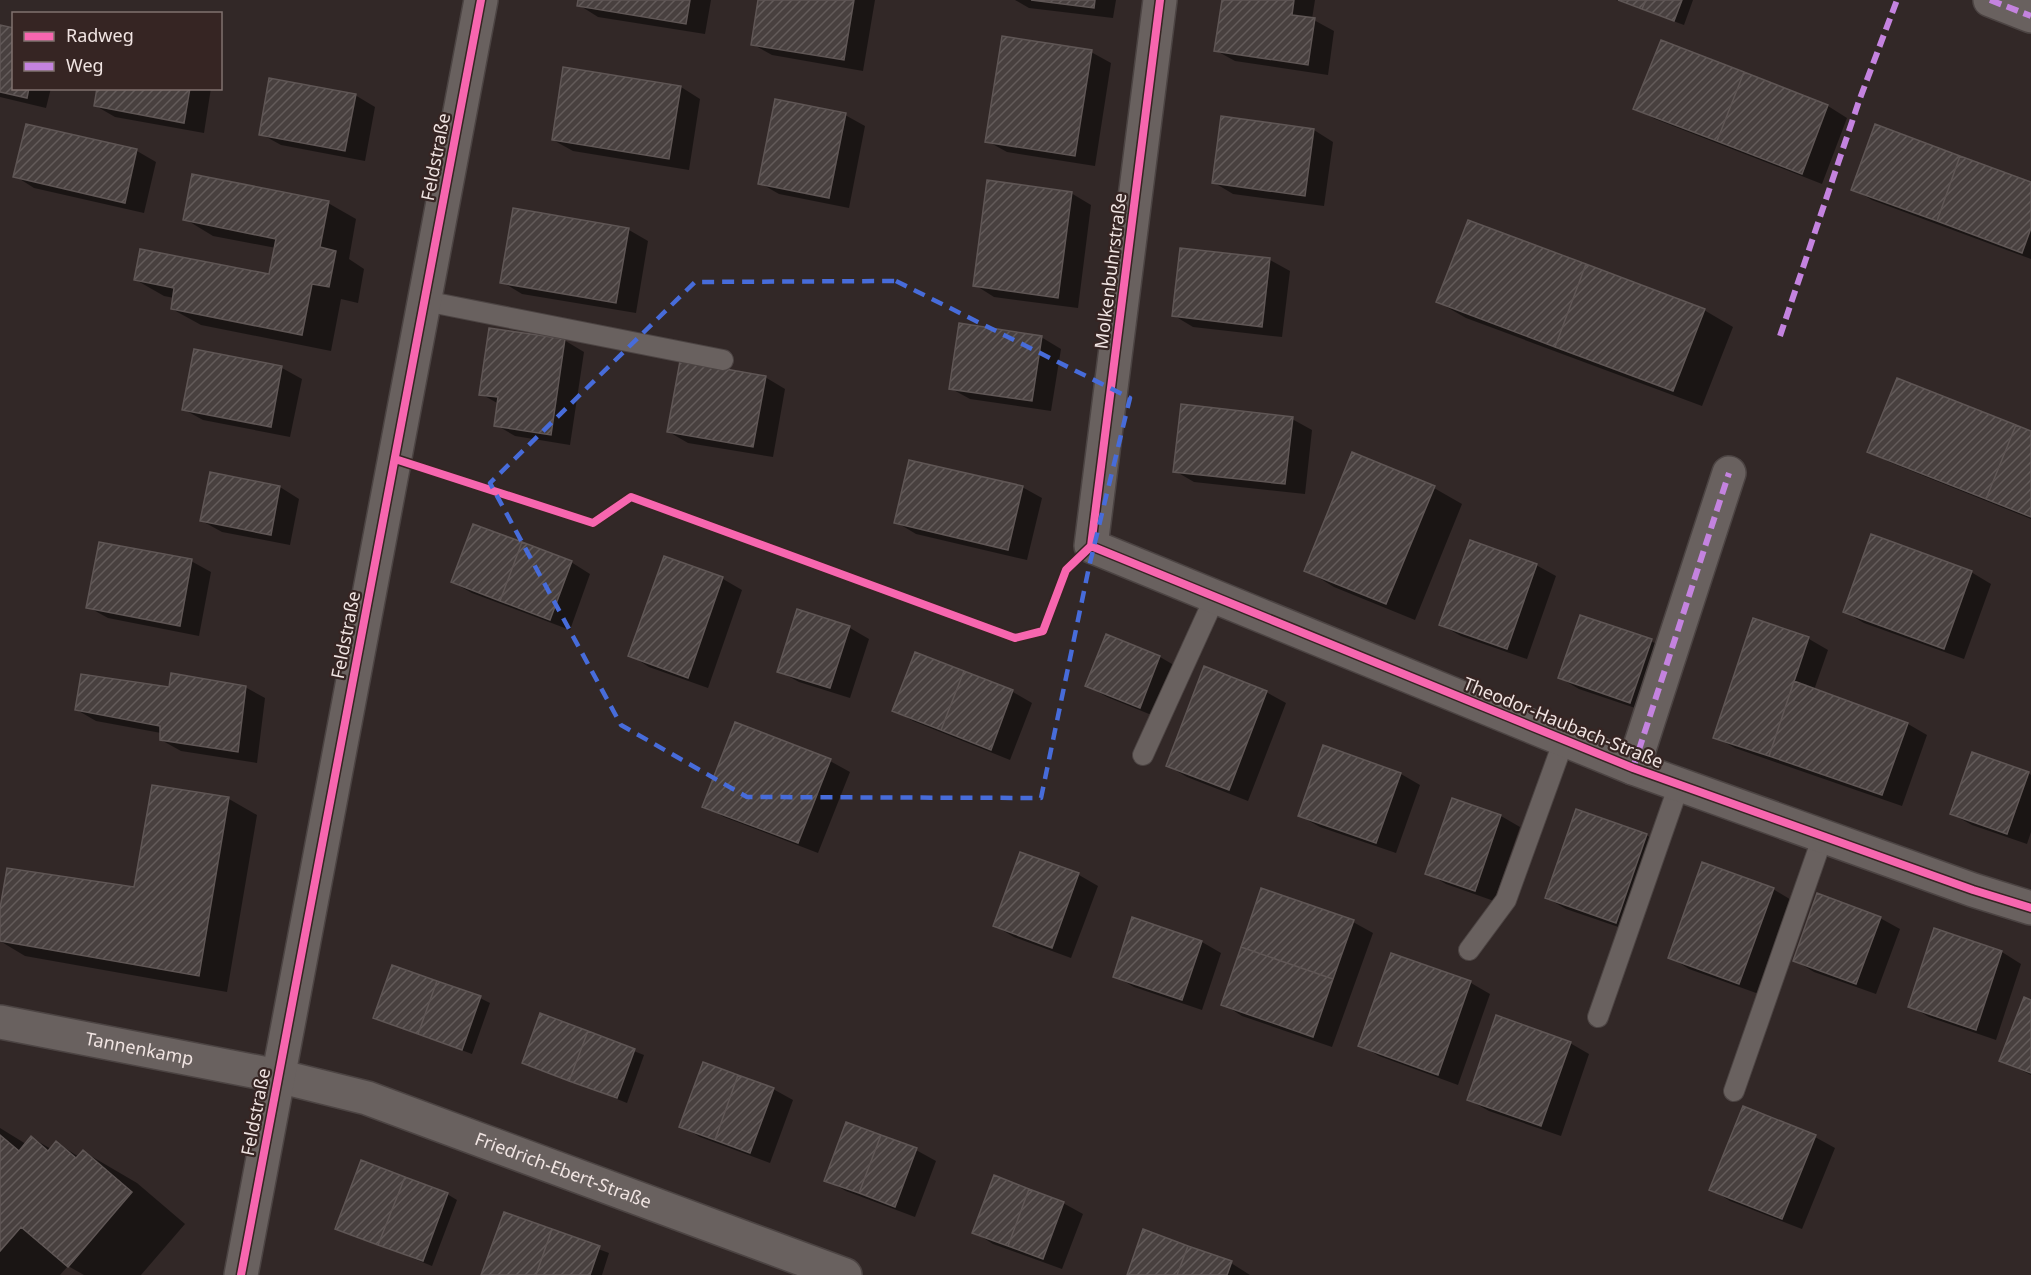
<svg xmlns="http://www.w3.org/2000/svg" width="2031" height="1275" viewBox="0 0 2031 1275" font-family="'Noto Sans',sans-serif">
	<style>
		.shadow { fill: #0007 }
		.building { fill: url(#building-hatch); stroke: #5f5655; stroke-width: 1.5 }
		.lines { fill: none; stroke-linecap: round; stroke-linejoin: round }
		.service-casing { stroke: #4c4443; stroke-width: 22 }
		.minor-casing { stroke: #4c4443; stroke-width: 36 }
		.tertiary-casing { stroke: #4c4443; stroke-width: 36 }
		.service { stroke: #69615f; stroke-width: 20 }
		.minor { stroke: #69615f; stroke-width: 33 }
		.tertiary { stroke: #69615f; stroke-width: 33 }
		.quiet { stroke: #c483df; stroke-width: 6; stroke-dasharray: 12 6; stroke-linecap: butt }
		.cycleway-casing { stroke: #362523; stroke-width: 11 }
		.cycleway { stroke: #f766af; stroke-width: 8 }
		.marked { fill: none; stroke: #476cda; stroke-width: 4.5; stroke-dasharray: 12 8; stroke-linejoin: round }
		.labels { text-anchor: middle; stroke-width: 4.5; stroke-linejoin: round; paint-order: stroke }
		.street-label { font-size: 18px; fill: #f0e4e2; stroke: #362523 }
	</style>
	<defs>
		<pattern id="building-hatch" width="6" height="6" patternUnits="userSpaceOnUse" patternTransform="scale(1.5)"><rect width="6" height="6" fill="#48403f"/><path d="M-1 1l2-2M0 6l6-6M5 7l2-2" fill="none" stroke="#635b5a"/></pattern>
	</defs>
	<rect width="100%" height="100%" fill="#322827"/>
	<path class="shadow" d="M580,0H711L705,34L598,17L579,5Z
		M759,0H875L863,71L772,55L752,44Z
		M1015,0H1116L1113,18L1029,8Z
		M1223,0H1315L1312,19L1334,31L1328,75L1235,61L1215,50Z
		M1616,0H1693L1684,25Z
		M0,27L14,88H51L46,108L0,97Z
		M1662,42L1828,106L1847,118L1822,184L1655,119L1635,108Z
		M1091,52L1111,63L1095,166L1007,152L987,141Z
		M681,87L700,99L689,170L573,151L553,140Z
		M99,88H211L204,133L115,117L96,106Z
		M355,95L375,107L365,161L281,145L261,134Z
		M845,115L865,126L849,208L779,194L760,183Z
		M27,126L137,151L156,162L144,213L34,188L15,176Z
		M1314,130L1333,142L1324,206L1233,194L1213,182Z
		M2031,184V259L1872,200L1853,189Z
		M1071,193L1091,205L1078,308L994,297L975,285Z
		M328,203L356,219L349,259L364,269L358,303L341,299L331,351L201,325L172,309L174,298L164,296L136,280L270,276L276,248L213,236L185,219Z
		M629,230L648,241L636,313L522,294L502,282Z
		M1181,249L1270,260L1290,271L1282,337L1193,327L1173,315Z
		M1438,302L1704,310L1733,327L1702,406L1466,318Z
		M1041,337L1061,349L1051,411L970,399L950,388Z
		M564,340L584,352L570,445L515,436L496,425L499,404L481,394Z
		M195,351L282,368L302,379L290,437L203,420L183,409Z
		M765,377L785,389L773,457L688,443L669,432Z
		M1292,419L1312,430L1305,494L1194,482L1175,471Z
		M2031,432V519L1889,462L1869,451Z
		M280,487L299,499L290,545L222,532L202,521Z
		M1022,487L1042,498L1027,560L916,534L896,522Z
		M1434,488L1462,504L1415,620L1334,587L1306,570Z
		M665,558L723,579L742,590L708,688L649,667L630,655Z
		M191,561L211,572L199,636L108,618L88,607Z
		M571,562L590,574L570,630L472,593L452,582Z
		M1536,565L1556,576L1527,659L1461,636L1441,625Z
		M1971,572L1991,584L1964,659L1864,623L1845,612Z
		M798,611L850,628L869,639L850,698L799,682L779,671Z
		M1581,617L1651,641L1671,652L1650,713L1579,689L1560,678Z
		M1754,620L1809,639L1828,650L1814,690L1908,724L1927,735L1902,806L1735,748L1715,737Z
		M1107,636L1160,657L1179,668L1159,718L1107,697L1087,686Z
		M916,654L1013,692L1032,703L1010,760L913,721L894,710Z
		M245,687L265,698L257,763L181,751L161,740V733L96,721L77,710L170,689Z
		M1266,692L1286,703L1248,801L1187,777L1168,766Z
		M830,761L850,772L818,853L724,817L704,806Z
		M2028,773L2031,775V832L2027,844L1972,825L1952,814Z
		M1401,774L1420,785L1396,853L1320,827L1300,816Z
		M229,799L257,815L227,992L25,956L0,941V917L135,889Z
		M1452,799L1501,816L1520,827L1494,901L1446,884L1427,873Z
		M1646,835L1666,846L1636,933L1566,909L1547,898Z
		M1021,853L1079,875L1098,886L1071,958L1014,937L995,926Z
		M1773,889L1793,901L1759,994L1689,969L1670,957Z
		M1262,890L1353,922L1373,933L1332,1047L1242,1016L1223,1004Z
		M1880,918L1900,929L1876,994L1814,972L1794,960Z
		M1935,930L2002,952L2021,964L1996,1040L1929,1017L1910,1006Z
		M1202,942L1221,953L1202,1010L1134,987L1115,976Z
		M1392,955L1471,983L1490,994L1458,1085L1379,1056L1360,1045Z
		M480,998L490,1003L472,1054L375,1018Z
		M2031,1002V1075L2001,1060Z
		M541,1015L644,1055L627,1103L524,1062Z
		M1570,1043L1589,1054L1561,1136L1489,1111L1469,1100Z
		M773,1089L793,1100L770,1163L700,1137L681,1126Z
		M0,1128L26,1144L32,1138L51,1149L57,1143L79,1157L84,1152L137,1183L185,1224L141,1275H84L68,1266L60,1275H0Z
		M1815,1137L1835,1148L1802,1229L1730,1201L1711,1189Z
		M916,1150L936,1161L915,1217L846,1191L826,1180Z
		M447,1194L457,1200L432,1266L337,1228Z
		M1063,1203L1083,1214L1062,1269L993,1244L974,1232Z
		M505,1214L609,1253L602,1275H483Z
		M1231,1263L1250,1275H1128Z"/>
	<path class="building" d="M578,0H690L686,24L577,6Z
		M758,0H854L844,60L751,45Z
		M1031,0H1095L1094,8Z
		M1222,0H1294L1292,15L1315,18L1308,65L1214,51Z
		M1618,0H1646L1642,9Z
		M1646,0H1682L1674,21L1642,9Z
		M0,25L14,28V88H29L27,98L0,92Z
		M1002,36L1092,50L1075,156L985,142Z
		M1661,40L1744,72L1717,141L1633,109Z
		M563,67L681,86L669,159L552,140Z
		M1744,72L1828,105L1802,174L1717,141Z
		M269,78L356,94L345,151L259,135Z
		M97,88H190L184,123L94,106Z
		M775,99L846,113L829,198L758,184Z
		M1221,116L1314,129L1305,196L1212,183Z
		M26,124L137,149L125,203L13,177Z
		M1875,124L1960,156L1937,221L1851,190Z
		M1960,156L2031,182V228L2022,253L1937,221Z
		M192,174L329,201L320,247L336,251L329,287L312,284L302,335L171,309L174,288L134,280L140,249L269,274L276,239L183,220Z
		M987,180L1072,192L1058,298L973,286Z
		M513,208L629,228L616,303L500,283Z
		M1468,220L1586,264L1555,347L1436,302Z
		M1180,248L1270,258L1262,327L1172,316Z
		M1586,264L1705,309L1673,391L1555,347Z
		M959,323L1042,336L1032,401L949,389Z
		M489,328L565,339L551,435L494,426L498,397L479,395Z
		M194,349L282,366L271,427L182,410Z
		M680,361L766,376L753,447L667,432Z
		M1897,378L2016,425L1986,499L1867,452Z
		M1181,404L1293,417L1285,484L1173,472Z
		M2016,425L2031,431V517L1986,499Z
		M1352,452L1435,486L1386,604L1304,571Z
		M909,460L1023,486L1008,550L894,523Z
		M210,472L280,486L271,535L200,521Z
		M473,524L522,542L500,601L451,582Z
		M1871,534L1972,571L1944,649L1843,612Z
		M1470,540L1537,564L1507,649L1439,625Z
		M99,542L192,559L180,626L86,608Z
		M522,542L572,561L550,620L500,601Z
		M664,556L723,577L688,678L628,656Z
		M797,609L850,626L830,688L777,672Z
		M1580,615L1652,639L1630,703L1558,678Z
		M1753,618L1809,637L1769,756L1713,738Z
		M1106,634L1160,656L1140,708L1085,686Z
		M915,652L964,671L941,730L892,711Z
		M1204,666L1267,691L1229,790L1166,766Z
		M964,671L1013,690L991,750L941,730Z
		M171,673L246,686L238,752L160,740V726L75,710L81,674L169,687Z
		M1794,681L1908,723L1882,795L1769,756Z
		M735,722L831,759L798,843L702,807Z
		M1323,745L1401,773L1376,843L1298,816Z
		M1972,752L2029,772L2007,834L1950,814Z
		M152,785L229,797L199,976L0,941V908L7,868L134,887Z
		M1452,798L1501,815L1475,891L1425,874Z
		M1576,809L1647,834L1616,923L1545,898Z
		M1020,852L1079,873L1052,948L993,926Z
		M1702,862L1774,888L1739,984L1668,958Z
		M1261,888L1354,920L1333,979L1241,947Z
		M1817,893L1881,917L1856,984L1793,961Z
		M1132,917L1202,941L1182,1000L1113,977Z
		M1934,928L2002,951L1976,1030L1908,1007Z
		M1241,947L1333,979L1313,1037L1221,1005Z
		M1391,953L1471,981L1438,1075L1358,1046Z
		M392,965L437,981L418,1034L373,1018Z
		M437,981L481,996L462,1050L418,1034Z
		M2024,997L2031,1000V1073L1999,1061Z
		M540,1013L588,1031L569,1081L522,1063Z
		M1496,1015L1571,1042L1541,1126L1467,1100Z
		M588,1031L635,1049L617,1098L569,1081Z
		M703,1062L738,1075L715,1140L679,1127Z
		M738,1075L774,1088L750,1153L715,1140Z
		M1743,1106L1816,1135L1782,1219L1709,1190Z
		M846,1122L881,1135L859,1193L824,1181Z
		M0,1135L19,1151L31,1136L48,1151L56,1141L76,1158L83,1150L132,1192L68,1267L21,1227L0,1251Z
		M881,1135L917,1148L895,1207L859,1193Z
		M361,1160L405,1177L378,1245L335,1229Z
		M994,1175L1029,1189L1008,1246L972,1233Z
		M405,1177L448,1193L423,1261L378,1245Z
		M1029,1189L1064,1202L1043,1259L1008,1246Z
		M504,1212L552,1229L536,1275H481Z
		M552,1229L600,1246L590,1275H536Z
		M1143,1229L1188,1246L1177,1275H1127Z
		M1188,1246L1232,1261L1227,1275H1177Z"/>
	<g class="lines">
		<defs>
			<path id="service" d="M425,301L723,360
				M1143,755L1215,597
				M1469,950L1506,900L1564,740
				M1598,1017L1679,785
				M1734,1091L1823,836"/>
			<g id="minor">
				<path d="M1160,0L1091,546L1633,768L1973,890L2031,908"/>
				<path d="M1990,0L2031,16"/>
				<path d="M1633,768L1729,473"/>
				<path id="s1" d="M0,1022L278,1076L367,1098L845,1275"/>
			</g>
			<path id="tertiary" d="M241,1275L481,0"/>
		</defs>
		<use href="#service" class="service-casing"/>
		<use href="#minor" class="minor-casing"/>
		<use href="#tertiary" class="tertiary-casing"/>
		<use href="#service" class="service"/>
		<use href="#minor" class="minor"/>
		<use href="#tertiary" class="tertiary"/>
		<path class="quiet" d="M1990,0L2031,16
			M1780,336L1859,101L1897,0
			M1633,768L1729,473"/>
		<defs>
			<path id="cycleway" d="M395,459L593,523L631,497L1015,638L1043,631L1066,570L1091,546
				M1091,546L1633,768L1973,890L2031,908
				M1091,546L1160,0
				M241,1275L481,0"/>
		</defs>
		<use href="#cycleway" class="cycleway-casing"/>
		<use href="#cycleway" class="cycleway"/>
	</g>
	<path class="marked" d="M896,281L1130,398L1089,567L1041,798L747,797L621,725L490,483L695,282Z"/>
	<g class="labels">
		<g class="street-label">
			<text transform="translate(436 157) rotate(-79)" y="6">Feldstraße</text>
			<text transform="translate(1111 271) rotate(-83)" y="6">Molkenbuhrstraße</text>
			<text transform="translate(346 635) rotate(-79)" y="6">Feldstraße</text>
			<text transform="translate(1563 723) rotate(22)" y="6">Theodor-Haubach-Straße</text>
			<text dy="6" stroke="none"><textPath href="#s1" startOffset="142">Tannenkamp</textPath></text>
			<text transform="translate(256 1112) rotate(-79)" y="6">Feldstraße</text>
			<text dy="6" stroke="none"><textPath href="#s1" startOffset="584">Friedrich-Ebert-Straße</textPath></text>
		</g>
	</g>
	<rect x="12" y="12" width="210" height="78" fill="#362523" stroke="#80716f" stroke-width="1.5"/>
	<rect x="24" y="32" width="30" height="9" fill="#f766af" stroke="#80716f" stroke-width="1.5"/>
	<text x="66" y="42" font-size="18" fill="#f0e4e2">Radweg</text>
	<rect x="24" y="62" width="30" height="9" fill="#c483df" stroke="#80716f" stroke-width="1.5"/>
	<text x="66" y="72" font-size="18" fill="#f0e4e2">Weg</text>
</svg>
